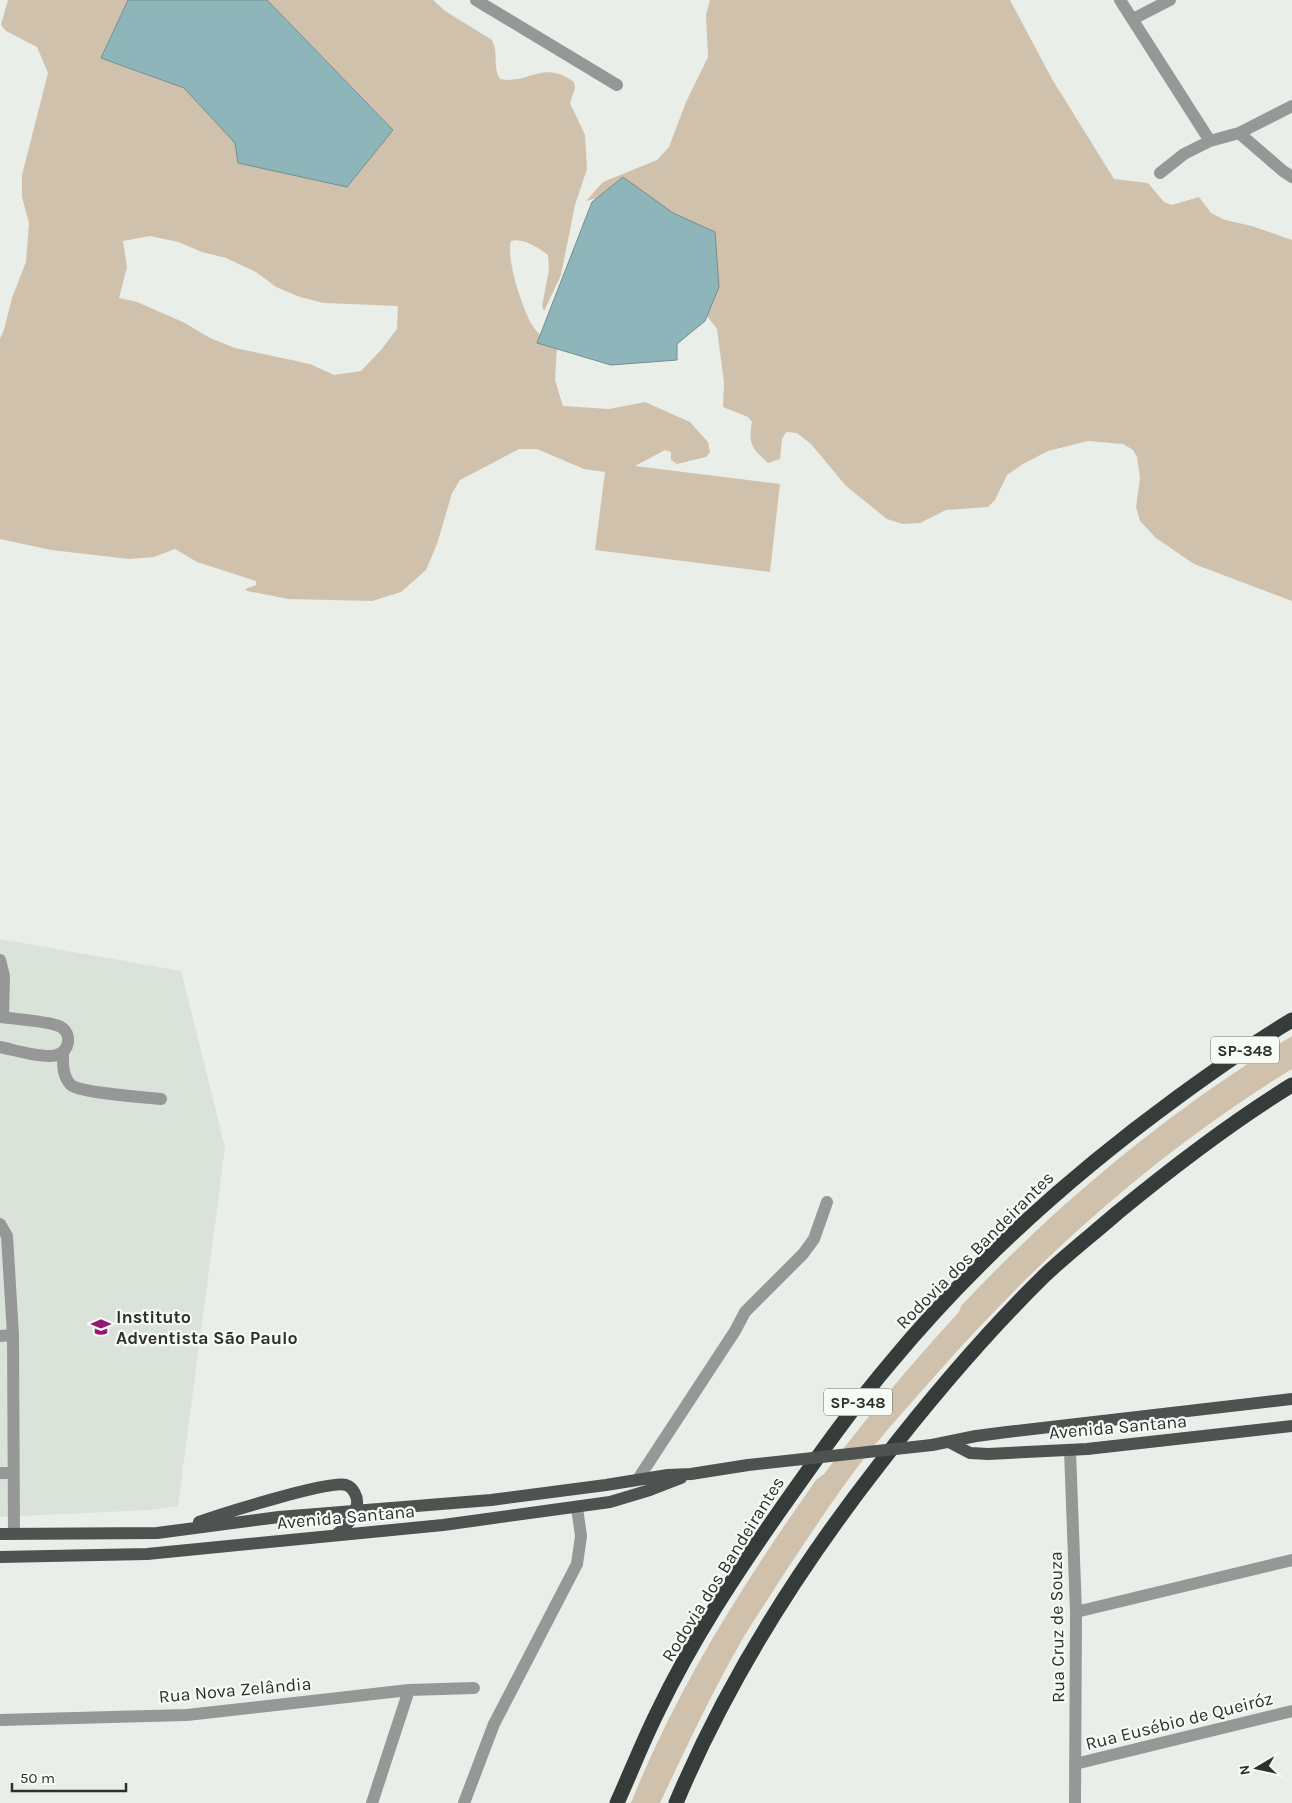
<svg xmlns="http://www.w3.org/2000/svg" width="1292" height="1803" viewBox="0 0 1292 1803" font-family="Karla,sans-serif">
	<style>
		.built { fill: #dae3d9 }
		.green { fill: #d0c1ad; fill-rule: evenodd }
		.water { fill: #8eb6ba; stroke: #728e90 }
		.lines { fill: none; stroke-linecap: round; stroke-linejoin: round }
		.minor { stroke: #959897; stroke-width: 12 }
		.major { stroke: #4e5351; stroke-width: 12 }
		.highway { stroke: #363c39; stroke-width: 15 }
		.major-bridge { stroke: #4e5351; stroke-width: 12 }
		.labels { text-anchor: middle; stroke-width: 4.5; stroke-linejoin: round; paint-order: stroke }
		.shield { fill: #f7fbf6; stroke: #6b6d6a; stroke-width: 1 }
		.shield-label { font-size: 16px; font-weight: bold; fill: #2f302e }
		.street-label { font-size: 18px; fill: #2f302e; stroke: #f7fbf6 }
		.poi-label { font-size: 18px; font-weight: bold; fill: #2f302e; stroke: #f7fbf6; text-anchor: start }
	</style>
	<rect width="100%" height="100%" fill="#eaeee9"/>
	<path class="built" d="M0,939L181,971L225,1148L178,1506L150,1510L0,1517Z"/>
	<path class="green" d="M8,0H128L101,58L184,88L235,143L393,130L267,0H433L445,11L492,40C499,53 492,66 500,79C529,85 542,59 574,82L575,88L570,103L585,135L587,169L575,205L561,275L544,311L542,306L549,270L548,255C539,248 523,237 511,241C506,260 522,306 531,323C537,334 546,340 557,346L555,380L563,406L609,409L645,402L690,422L708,442L710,452L706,457L677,464L671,460V452L665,450L635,466L780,484L770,572L595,550L605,472L584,469L537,449H519L460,480L452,493L437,544L426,570L401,592L372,601L288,599L247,591L245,589L256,585V581L197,562L175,549L154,557L129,559L51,550L0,539V339L4,330L12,298L26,262L29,223L22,197V175L48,73L37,47L6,31L1,25ZM150,236L178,242L202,252L226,258L256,272L276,287L300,297L324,303L398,306L397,329L381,350L361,371L334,375L310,364L235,348L210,338L185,323L137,302L119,298L127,267L123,241Z
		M710,0H1010L1052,79L1114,179L1148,183L1164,202L1172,205L1199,197L1211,213L1225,220L1252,226L1292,240V601L1194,564L1156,538L1140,521L1136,507L1140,478L1137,457L1133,450L1123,444L1088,441L1048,451L1023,464L1007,475L995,500L988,507L946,510L920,523L902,524L887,519L846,486L811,444L797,433L786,432L782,439L780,459L768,463C752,449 748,444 752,422L748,417L723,407L724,383L717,329L613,194L586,201L603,182L657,160L669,147L686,102L708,57L706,15Z
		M1292,1036V1069C1157,1152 1038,1258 934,1377C903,1412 870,1448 843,1487C822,1516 802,1547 782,1577C769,1598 755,1618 742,1640C712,1692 686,1748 660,1803H631C677,1687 745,1581 816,1480L824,1474C866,1418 911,1364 959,1312L961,1306C1059,1202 1170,1110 1292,1036Z"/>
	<path class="water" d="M128,0H267L393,130L347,187L238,163L235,143L184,88L101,58Z
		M623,177L673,213L715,232L719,287L705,321L677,344V360L611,365L537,343L592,202Z"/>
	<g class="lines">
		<path class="minor" d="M476,0L617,85
			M1120,0L1210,141
			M1133,19L1170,0
			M1239,133L1283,171L1292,177
			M1160,173L1184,154L1210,141L1239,133L1292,106
			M0,960L4,976L3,1017
			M0,1017C14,1019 50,1021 61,1027C72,1034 70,1051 57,1055C43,1059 15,1050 0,1047
			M63,1052C63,1064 62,1076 71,1085C80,1093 145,1097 161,1099
			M0,1224L7,1236L13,1335L14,1534
			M0,1336L13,1335
			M1070,1450L1076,1612L1075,1803
			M0,1473H13
			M638,1479L735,1331L745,1312L803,1254L814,1239L827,1202
			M1076,1612L1292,1560
			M0,1720L187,1715L409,1690L474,1688
			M1075,1764L1292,1711
			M372,1803L409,1690
			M464,1803L494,1724L577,1564L581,1536L577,1508"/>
		<path class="major" d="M949,1442L970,1453L988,1454L1087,1449L1292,1426
			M932,1445L976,1436L1007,1432L1292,1399
			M199,1522C221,1514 330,1480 346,1485C353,1487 358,1497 357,1504C356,1517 345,1527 336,1535
			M0,1534L157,1533L279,1517L491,1500L606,1485L668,1475L691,1474L748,1465
			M0,1557L147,1554L443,1525L610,1502L650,1490L681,1478"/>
		<path class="highway" d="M617,1803C631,1772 643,1741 658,1711C692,1640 736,1573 781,1509C817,1458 852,1408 892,1361C975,1261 1074,1173 1178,1097C1215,1070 1253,1043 1292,1020
			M676,1803C727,1681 798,1569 879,1465C930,1399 984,1335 1044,1276C1067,1254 1093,1234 1117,1213C1173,1167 1230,1123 1292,1085"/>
		<path class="major-bridge" d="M748,1465L932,1445"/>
	</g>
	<defs>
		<symbol id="university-bare" viewBox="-9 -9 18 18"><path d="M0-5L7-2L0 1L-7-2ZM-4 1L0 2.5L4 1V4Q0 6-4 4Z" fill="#941873" stroke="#f7fbf6" stroke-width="2.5" paint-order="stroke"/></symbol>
	</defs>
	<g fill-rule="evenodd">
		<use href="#university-bare" x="87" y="1313" width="28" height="28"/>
	</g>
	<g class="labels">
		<g class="shield">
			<rect x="1211" y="1036.5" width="68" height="27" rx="4"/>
			<rect x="824" y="1388.5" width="68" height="27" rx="4"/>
		</g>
		<g class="shield-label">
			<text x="1245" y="1056">SP-348</text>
			<text x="858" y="1408">SP-348</text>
		</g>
		<g class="street-label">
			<text transform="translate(975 1250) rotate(-45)" y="6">Rodovia dos Bandeirantes</text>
			<text transform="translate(1118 1427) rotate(-5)" y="6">Avenida Santana</text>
			<text transform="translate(346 1517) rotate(-5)" y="6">Avenida Santana</text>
			<text transform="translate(723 1569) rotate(-58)" y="6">Rodovia dos Bandeirantes</text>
			<text transform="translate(1057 1627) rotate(-91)" y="6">Rua Cruz de Souza</text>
			<text transform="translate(235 1690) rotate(-5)" y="6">Rua Nova Zelândia</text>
			<text transform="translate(1179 1721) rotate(-14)" y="6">Rua Eusébio de Queiróz</text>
		</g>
		<g class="poi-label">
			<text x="116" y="1323">Instituto<tspan x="116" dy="21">Adventista São Paulo</tspan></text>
		</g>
	</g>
	<g transform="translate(1257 1768) rotate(261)" stroke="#f7fbf6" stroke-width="4" paint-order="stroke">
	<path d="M0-4L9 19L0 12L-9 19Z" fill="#2f302e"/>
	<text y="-8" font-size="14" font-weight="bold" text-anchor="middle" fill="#2f302e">N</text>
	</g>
	<path d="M12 1783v8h114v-8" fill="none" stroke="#2f302e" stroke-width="2.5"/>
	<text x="20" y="1783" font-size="15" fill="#2f302e" stroke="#f7fbf6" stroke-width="4" paint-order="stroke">50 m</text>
</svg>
